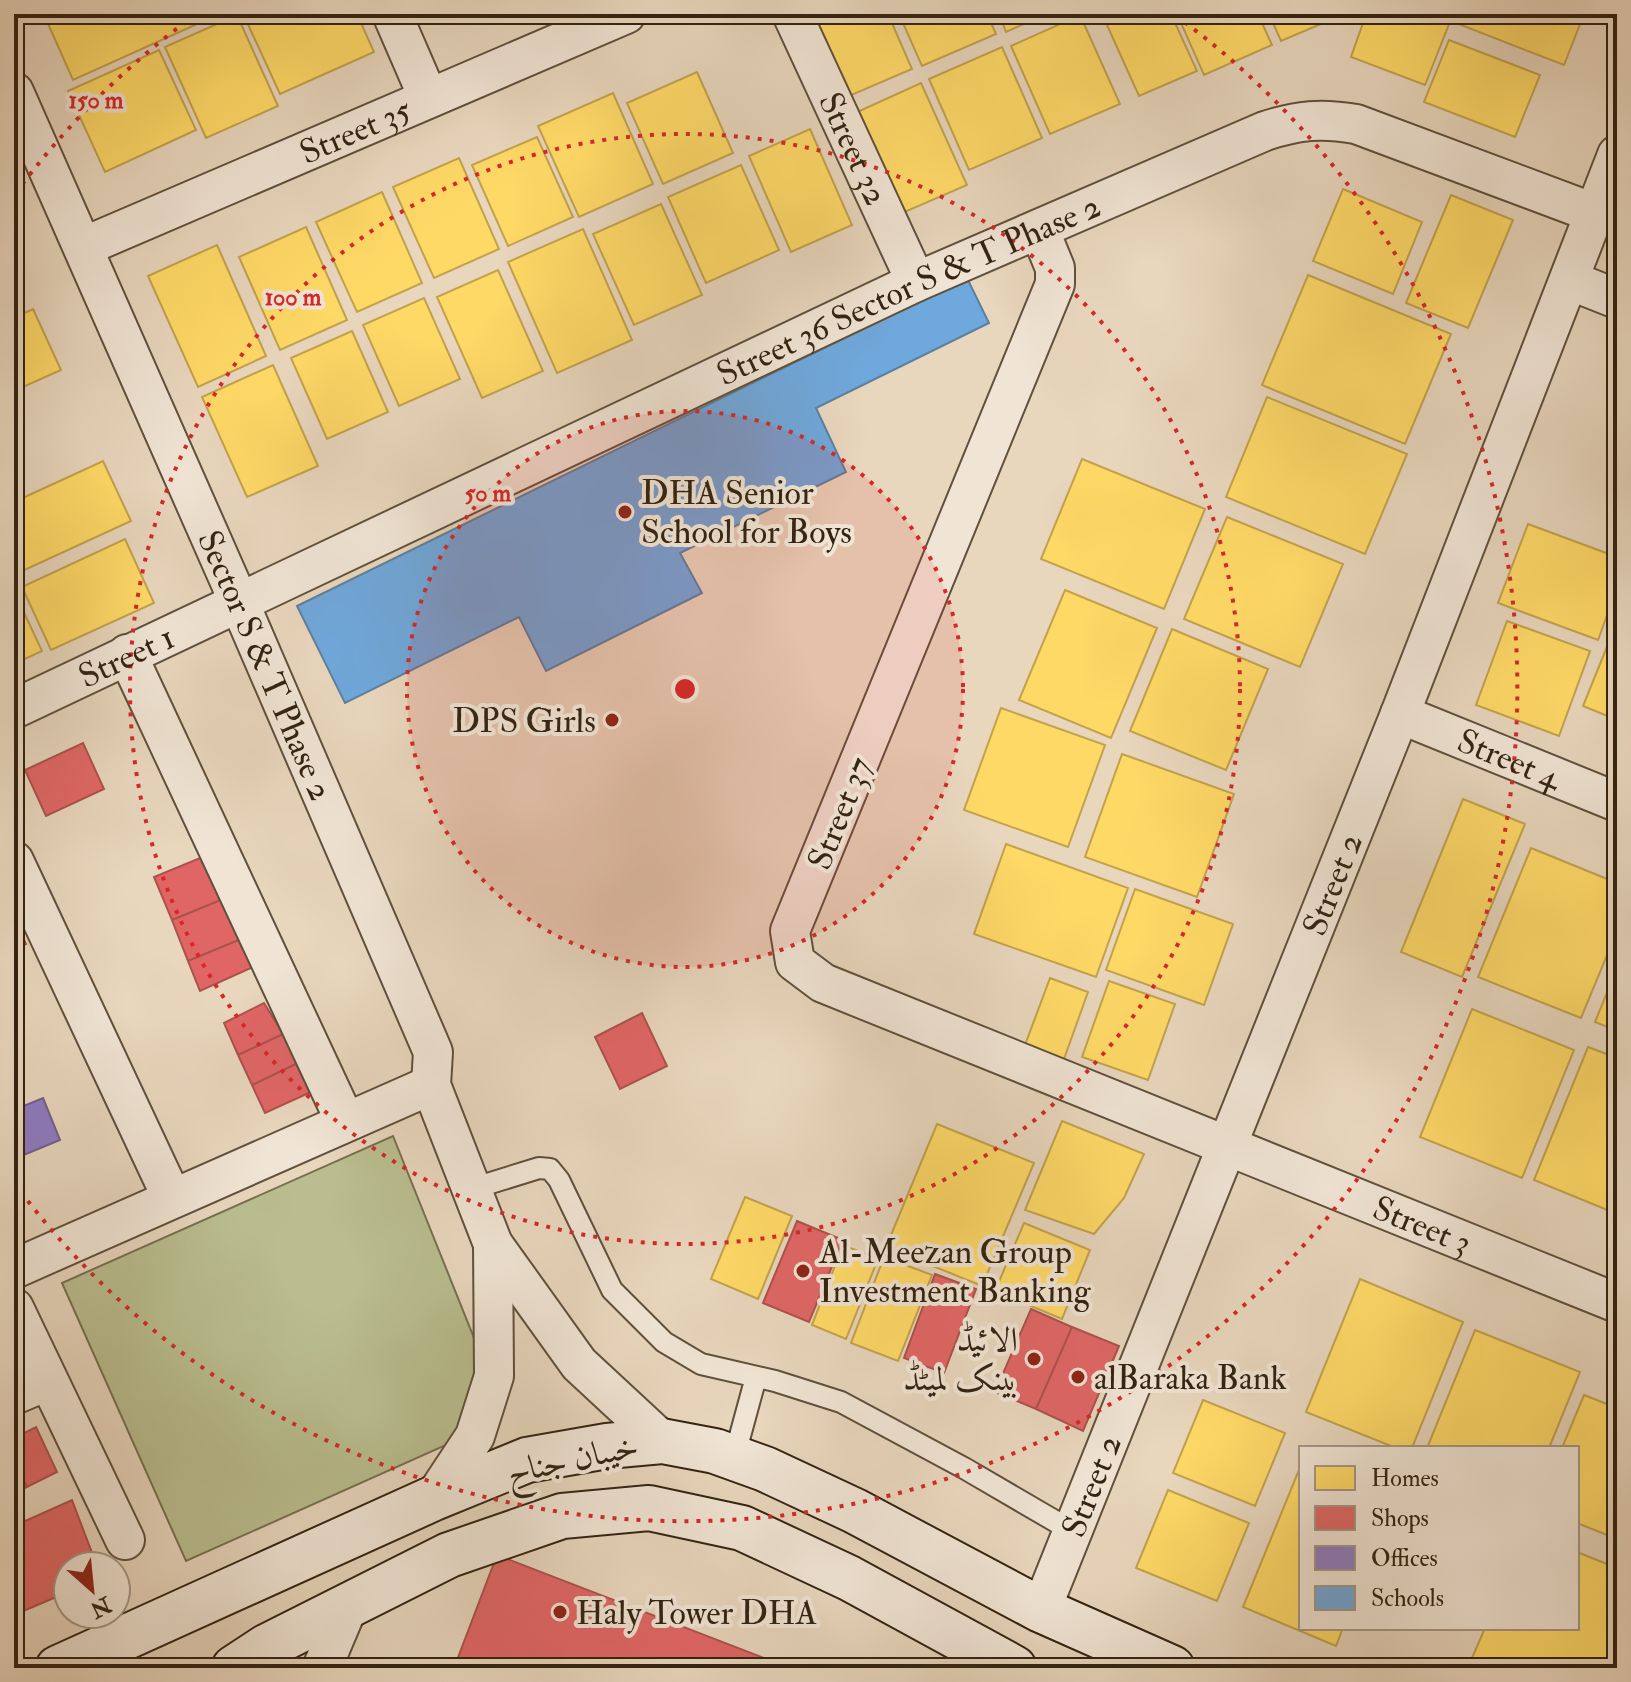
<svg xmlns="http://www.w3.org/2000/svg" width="1631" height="1682" viewBox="0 0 1631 1682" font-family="'IM FELL Double Pica',Amiri,serif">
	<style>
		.green { fill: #b9bd8f; stroke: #767050; stroke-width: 2 }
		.homes { fill: #ffd966; stroke: #c2a24c; stroke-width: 2 }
		.shops { fill: #e06666; stroke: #ac524c; stroke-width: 2 }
		.offices { fill: #8e7cc3; stroke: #73618e; stroke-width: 2 }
		.schools { fill: #6fa8dc; stroke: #5d809f; stroke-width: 2 }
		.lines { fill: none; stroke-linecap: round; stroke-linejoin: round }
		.lane-casing { stroke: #60503c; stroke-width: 24 }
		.street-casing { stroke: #60503c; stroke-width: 42 }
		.secondary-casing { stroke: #332311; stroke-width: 48 }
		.lane { stroke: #f0e4d4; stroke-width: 20 }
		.street { stroke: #f0e4d4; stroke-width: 38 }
		.secondary { stroke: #f0e4d4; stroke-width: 44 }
		.ring { fill: none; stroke: #d62828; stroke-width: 4; stroke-dasharray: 4 8 }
		.poi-dot { fill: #8f2418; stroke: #f0e4d4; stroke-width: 3 }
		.labels { text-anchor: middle; stroke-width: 8; stroke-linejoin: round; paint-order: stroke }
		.street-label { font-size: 34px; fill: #332311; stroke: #f0e4d4 }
		.poi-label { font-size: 34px; fill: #332311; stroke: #f0e4d4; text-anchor: start }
		.centre { fill: #d62828; stroke: #f0e4d4; stroke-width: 4 }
		.ring-label { font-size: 24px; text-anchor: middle; font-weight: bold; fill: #d62828; stroke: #f0e4d4; stroke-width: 8; stroke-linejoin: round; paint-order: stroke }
	</style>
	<rect width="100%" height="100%" fill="#e8d6bd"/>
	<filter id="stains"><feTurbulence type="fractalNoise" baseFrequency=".0025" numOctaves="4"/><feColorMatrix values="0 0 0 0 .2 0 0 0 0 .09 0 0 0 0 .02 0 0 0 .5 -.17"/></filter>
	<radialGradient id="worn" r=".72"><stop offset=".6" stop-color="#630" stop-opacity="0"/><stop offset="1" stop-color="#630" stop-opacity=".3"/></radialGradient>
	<path class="green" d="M393,1136L478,1348L470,1414L446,1445L186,1561L62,1283Z"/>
	<path class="homes" d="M52,14H190L195,25L73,80L45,17Z
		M260,14H357L374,52L280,94L246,20Z
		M813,14H888L912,69L849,96Z
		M899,14H987L996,34L922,66Z
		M999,14H1046L1006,32Z
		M1102,14H1171L1197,71L1139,96Z
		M1177,14H1258L1272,45L1204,75Z
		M1269,14H1335V18L1281,41Z
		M1348,14H1453L1425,85L1351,57L1364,20Z
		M1465,14H1584L1564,65L1461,25Z
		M237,15L278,106L206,138L165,47Z
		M1080,15L1120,104L1050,134L1011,46Z
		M1449,40L1540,75L1515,137L1424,102Z
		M1002,47L1042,138L969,170L929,79Z
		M159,50L196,130L105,172L68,91Z
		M697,72L733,153L663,184L627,103Z
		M921,83L967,185L900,214L855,113Z
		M613,93L653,184L579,217L538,126Z
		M810,129L852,225L791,252L749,156Z
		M537,137L573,217L508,246L472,165Z
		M459,158L499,249L434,278L393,187Z
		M741,165L779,250L706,283L668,197Z
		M1343,189L1422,222L1393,294L1313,261Z
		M382,192L422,283L357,312L316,222Z
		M1451,195L1513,220L1468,328L1406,303Z
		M661,204L702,295L634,325L593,234Z
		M306,227L347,320L280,350L239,257Z
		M583,229L632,340L557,373L508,262Z
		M217,245L266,356L198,387L148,276Z
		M498,270L543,371L482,398L437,297Z
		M1308,275L1451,334L1405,444L1262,385Z
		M424,298L460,379L399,406L363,325Z
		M33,309L61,370L14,391V318Z
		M352,331L388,412L327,439L291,358Z
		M273,365L318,466L247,497L202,397Z
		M1267,397L1407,454L1365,554L1226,497Z
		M1082,459L1205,509L1164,609L1041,559Z
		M103,461L131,521L18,573L14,565V502Z
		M1227,517L1343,564L1300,667L1184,619Z
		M1528,524L1617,557V588L1598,640L1498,603Z
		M125,539L154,603L51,650L22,587Z
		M1065,590L1157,628L1111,738L1019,700Z
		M14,591L42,651L14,664Z
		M1507,621L1590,651L1559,736L1476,705Z
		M1617,622V720L1583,706Z
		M1172,629L1268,669L1226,770L1130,731Z
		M1001,708L1105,745L1068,847L964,810Z
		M1122,754L1234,794L1197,897L1085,857Z
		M1463,799L1525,824L1462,977L1401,952Z
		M1006,844L1128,888L1096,977L974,934Z
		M1531,848L1617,883V931L1581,1018L1478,977Z
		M1135,889L1233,924L1204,1005L1106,970Z
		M1617,968V1031L1595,1022Z
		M1050,978L1088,992L1064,1059L1025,1045Z
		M1109,981L1175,1004L1148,1080L1082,1057Z
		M1472,1009L1574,1050L1522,1178L1420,1137Z
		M1588,1047L1617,1058V1214L1534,1180Z
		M1062,1121L1144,1154L1124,1198L1094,1234L1025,1210Z
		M937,1124L1034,1163L982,1286L886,1247Z
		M745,1197L792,1216L758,1299L711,1279Z
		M1024,1223L1090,1250L1062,1319L995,1291Z
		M843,1245L878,1259L846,1339L812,1325Z
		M884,1257L932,1275L898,1361L851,1343Z
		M1360,1279L1463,1322L1412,1448H1396L1306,1412Z
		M1475,1330L1580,1372L1549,1448H1427Z
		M1584,1395L1617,1408V1539L1577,1523V1448H1562Z
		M1203,1400L1285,1433L1255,1506L1173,1473Z
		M1301,1465V1628H1343L1336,1646L1243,1607Z
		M1168,1490L1249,1523L1217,1601L1136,1568Z
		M1577,1552L1617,1568V1634L1603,1668H1498L1472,1658L1485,1628H1577Z"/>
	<path class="shops" d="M83,743L104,789L46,816L25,770Z
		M205,856L223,899L172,920L154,877Z
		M223,899L241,939L188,961L172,920Z
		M14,918L26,944L14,950Z
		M241,939L253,967L200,991L188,961Z
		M264,1003L283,1034L238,1055L224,1023Z
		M642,1013L667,1066L620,1089L595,1037Z
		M283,1034L298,1063L252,1085L238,1055Z
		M298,1063L311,1092L265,1113L252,1085Z
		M797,1221L843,1240L809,1322L763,1303Z
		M935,1274L976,1289L944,1373L904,1358Z
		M1031,1309L1072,1327L1036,1409L995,1392Z
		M1072,1327L1119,1346L1083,1431L1036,1409Z
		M36,1427L57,1472L27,1487L14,1461V1438Z
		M14,1461L27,1487L14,1493Z
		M72,1500L97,1566H68V1592L14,1615V1526Z
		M497,1555L790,1668H454Z"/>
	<path class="offices" d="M43,1098L60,1140L14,1159V1110Z"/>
	<path class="schools" d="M967,278L989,323L816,408L846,472L680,553L702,593L546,671L519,617L345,703L297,606Z"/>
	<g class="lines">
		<defs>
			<path id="lane" d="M471,1189L539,1168L550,1169L559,1180L612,1290L664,1342L701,1364L775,1381L841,1402L964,1468L1072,1531
				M734,1458L756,1377"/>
			<g id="street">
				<path d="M392,14L428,97"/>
				<path id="s1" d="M792,14L916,282"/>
				<path id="s2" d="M14,92L239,602L433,1052L431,1085L493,1244L579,1364L662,1441"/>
				<path id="s3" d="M1039,229L1055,268V284L790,931L795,962L823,983L1617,1303"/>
				<path id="s4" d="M83,247L626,14"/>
				<path d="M1569,280L1617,299"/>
				<path d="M127,654L345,1121"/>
				<path id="s5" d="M14,709L916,282L1265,131C1299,120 1321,118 1356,124L1594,213"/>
				<path id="s6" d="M1400,714L1617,802"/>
				<path d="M14,861L172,1198"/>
				<path d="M14,1269L431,1085"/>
				<path d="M14,1308L125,1540"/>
				<path d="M14,1395L47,1381"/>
				<path d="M434,1498L475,1436L494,1376L493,1244"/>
				<path id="s7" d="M1041,1610L1400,714L1617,155"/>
				<path d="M322,1668L349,1604"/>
			</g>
			<path id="secondary" d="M58,1668L434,1498L527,1460L607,1446L662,1441L715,1451L765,1469L855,1511L1041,1610L1172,1668
				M234,1668L266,1647L449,1555L562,1516L649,1508L742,1528L849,1578L1014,1668"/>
		</defs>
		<use href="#lane" class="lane-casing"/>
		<use href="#street" class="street-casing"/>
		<use href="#secondary" class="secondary-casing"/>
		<use href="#lane" class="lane"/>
		<use href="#street" class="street"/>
		<use href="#secondary" class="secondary"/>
	</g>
	<circle cx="685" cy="689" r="278" fill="#d62828" fill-opacity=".12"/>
	<g class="ring">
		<circle cx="685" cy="689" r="278"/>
		<circle cx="685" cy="689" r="555"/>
		<path d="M15 194A833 833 0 0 1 195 15M1175 15A833 833 0 1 1 15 1184"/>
	</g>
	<g class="poi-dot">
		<circle cx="625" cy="512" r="8"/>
		<circle cx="612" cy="720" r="8"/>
		<circle cx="803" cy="1271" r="8"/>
		<circle cx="1034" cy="1359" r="8"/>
		<circle cx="1078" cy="1377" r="8"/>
		<circle cx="560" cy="1612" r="8"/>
	</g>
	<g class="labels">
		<g class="street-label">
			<text dy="12" stroke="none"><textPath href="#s4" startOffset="296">Street 35</textPath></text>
			<text dy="12" stroke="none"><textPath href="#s1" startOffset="148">Street 32</textPath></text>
			<text dy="12" stroke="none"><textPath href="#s5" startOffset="988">Street 36 Sector S &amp; T Phase 2</textPath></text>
			<text dy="12" stroke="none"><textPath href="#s5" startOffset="124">Street 1</textPath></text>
			<text dy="12" stroke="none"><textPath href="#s2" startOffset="626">Sector S &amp; T Phase 2</textPath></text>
			<text dy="12" stroke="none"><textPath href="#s6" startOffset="118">Street 4</textPath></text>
			<text transform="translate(839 813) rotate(-68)" y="12">Street 37</text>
			<text dy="12" stroke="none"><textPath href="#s7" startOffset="782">Street 2</textPath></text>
			<text dy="12" stroke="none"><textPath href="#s3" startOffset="1470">Street 3</textPath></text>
			<text transform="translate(572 1458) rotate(-12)" y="12">خیبان جناح</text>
			<text dy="12" stroke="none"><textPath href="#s7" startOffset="134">Street 2</textPath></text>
		</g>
		<g class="poi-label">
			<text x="641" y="504">DHA Senior<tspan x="641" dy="39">School for Boys</tspan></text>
			<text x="596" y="732" text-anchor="end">DPS Girls</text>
			<text x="819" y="1263">Al-Meezan Group<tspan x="819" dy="39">Investment Banking</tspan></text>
			<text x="1018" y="1351" text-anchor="end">الائیڈ<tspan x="1018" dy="39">بینک لمیٹڈ</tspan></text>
			<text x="1094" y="1389">alBaraka Bank</text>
			<text x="576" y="1624">Haly Tower DHA</text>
		</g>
	</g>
	<circle cx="685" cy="689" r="12" class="centre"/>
	<g class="ring-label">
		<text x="96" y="108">150 m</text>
		<text x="293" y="305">100 m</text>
		<text x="488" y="501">50 m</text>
	</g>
	<rect width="1631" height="1682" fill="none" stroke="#e8d6bd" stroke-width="48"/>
	<rect x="16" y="16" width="1599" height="1650" fill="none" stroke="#332311" stroke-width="4"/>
	<rect x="24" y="24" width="1583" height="1634" fill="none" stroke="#332311" stroke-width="2"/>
	<rect x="1299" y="1446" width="280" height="184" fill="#f0e4d4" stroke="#a49786" stroke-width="2"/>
	<rect x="1315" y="1466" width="40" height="24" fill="#ffd966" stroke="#a49786" stroke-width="2"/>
	<text x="1371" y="1486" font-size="24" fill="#332311">Homes</text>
	<rect x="1315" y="1506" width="40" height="24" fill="#e06666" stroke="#a49786" stroke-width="2"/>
	<text x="1371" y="1526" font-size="24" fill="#332311">Shops</text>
	<rect x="1315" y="1546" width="40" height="24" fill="#8e7cc3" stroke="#a49786" stroke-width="2"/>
	<text x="1371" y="1566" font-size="24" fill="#332311">Offices</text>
	<rect x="1315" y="1586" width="40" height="24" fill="#6fa8dc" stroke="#a49786" stroke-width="2"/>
	<text x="1371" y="1606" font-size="24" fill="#332311">Schools</text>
	<g transform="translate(92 1590) rotate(153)"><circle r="38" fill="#f0e4d4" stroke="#a49786" stroke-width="2"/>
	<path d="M0-6L14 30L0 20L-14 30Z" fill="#8f2418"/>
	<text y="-12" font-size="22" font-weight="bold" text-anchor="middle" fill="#332311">N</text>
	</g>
	<rect width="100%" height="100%" filter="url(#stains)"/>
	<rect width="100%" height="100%" fill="url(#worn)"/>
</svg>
